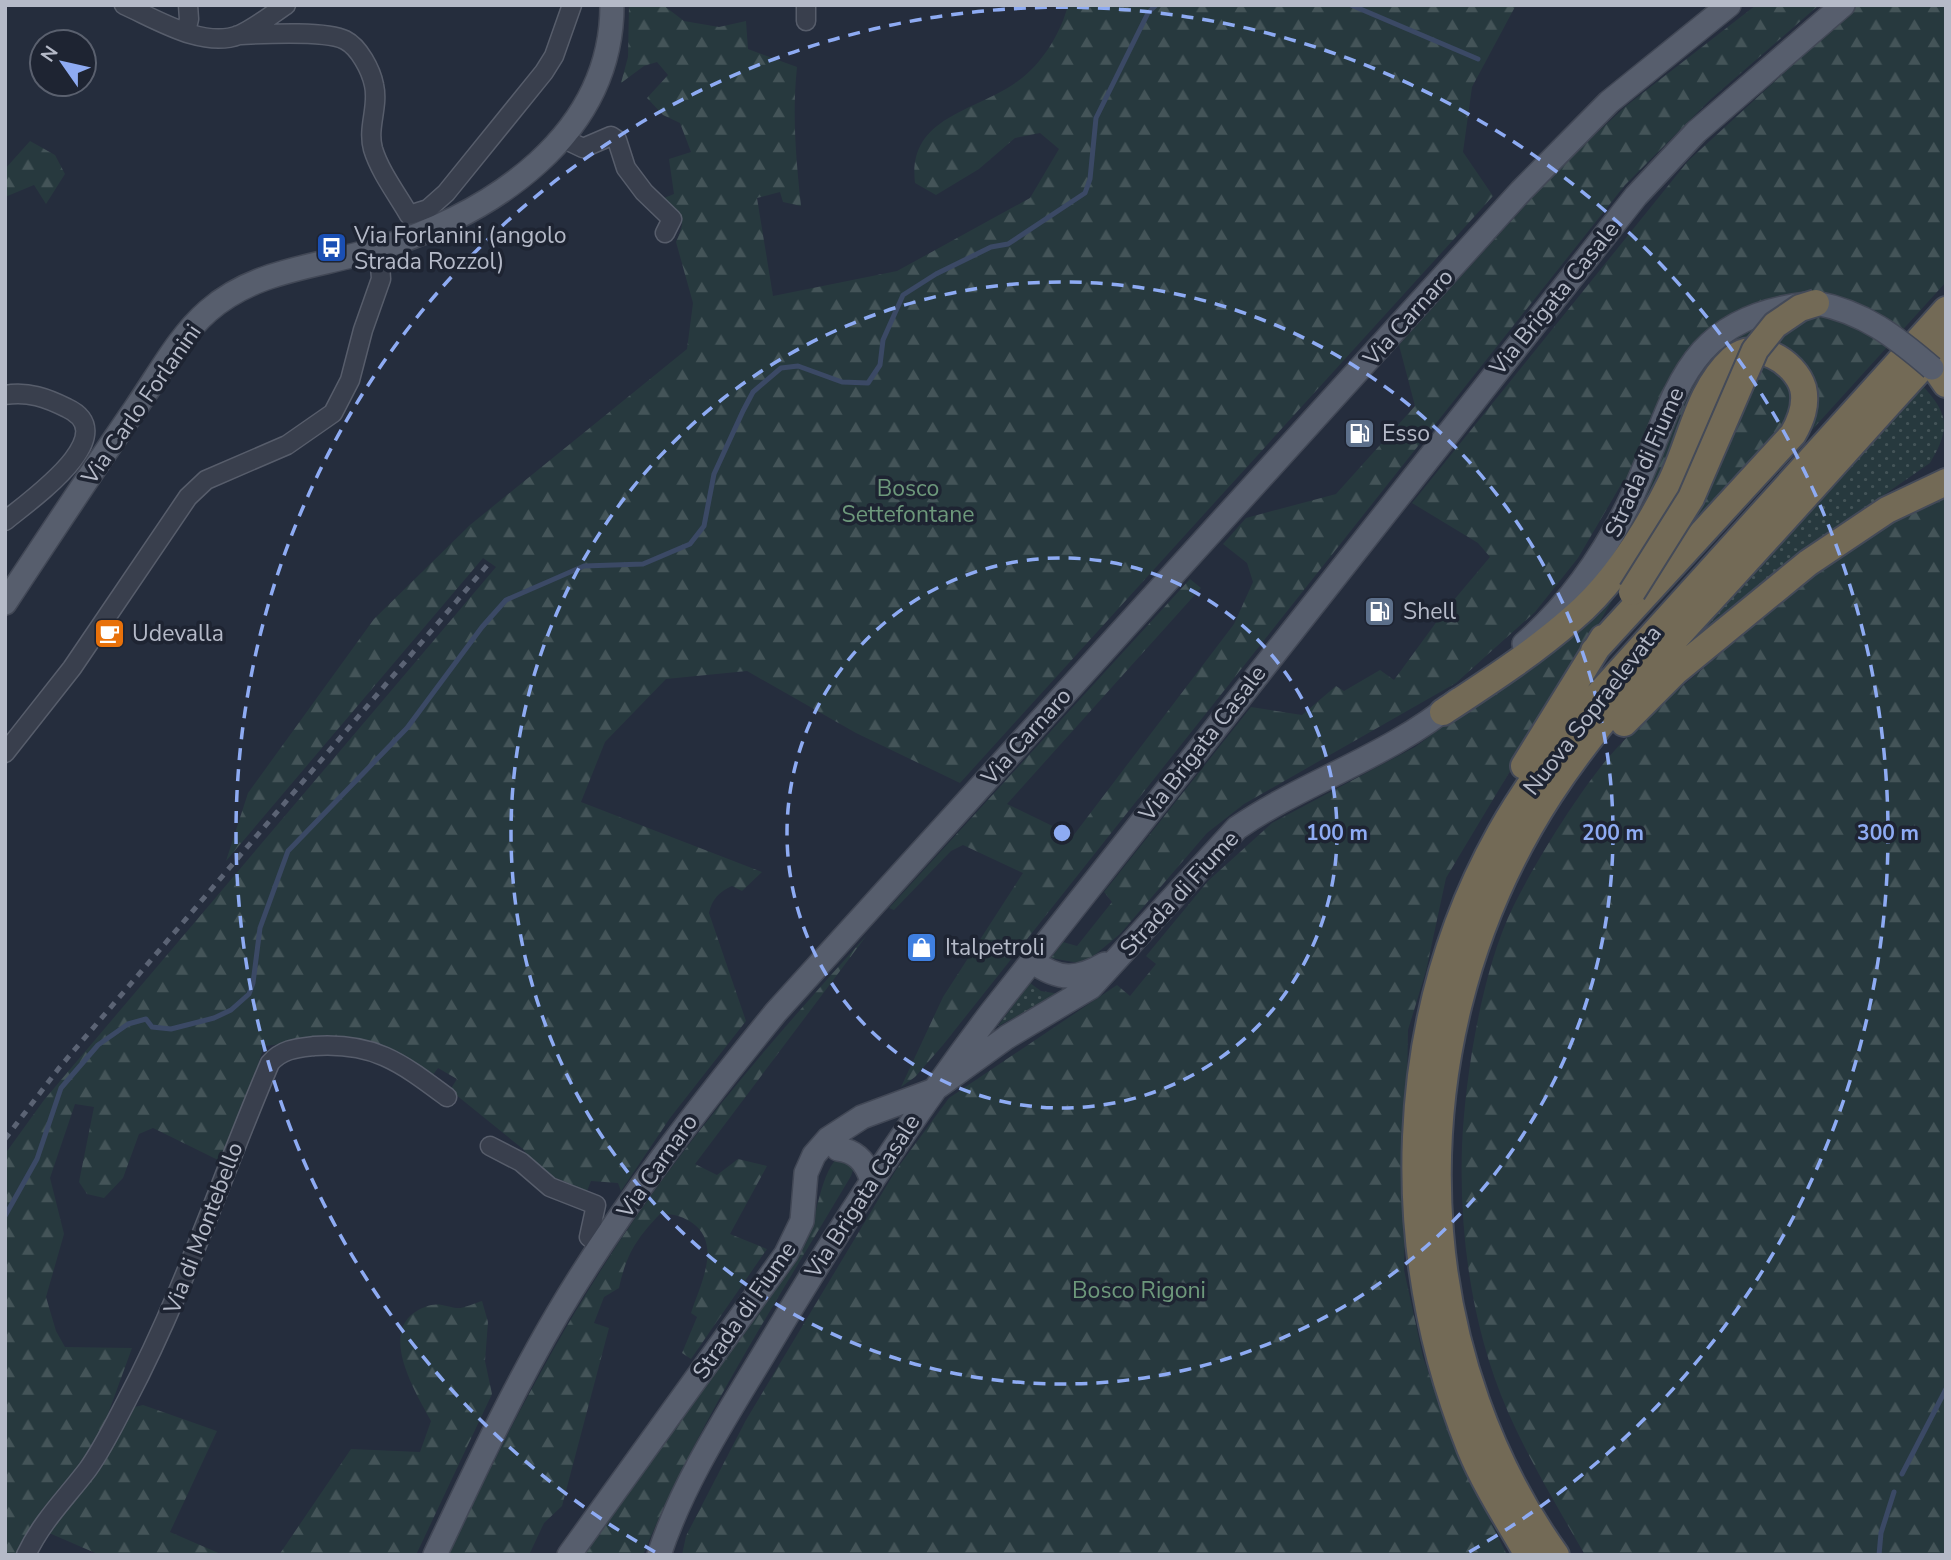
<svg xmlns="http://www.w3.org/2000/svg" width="1951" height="1560" viewBox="0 0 1951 1560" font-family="'Nunito Sans',sans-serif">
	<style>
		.grass { fill: url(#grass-dots) }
		.forest { fill: url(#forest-firs) }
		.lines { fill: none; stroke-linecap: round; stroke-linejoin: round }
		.stream { stroke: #3b4965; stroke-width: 5 }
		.minor-casing { stroke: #575d6b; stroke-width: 21 }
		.major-casing { stroke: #424856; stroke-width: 26 }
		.highway-casing { stroke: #444a58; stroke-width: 30 }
		.minor { stroke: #393f4d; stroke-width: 18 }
		.major { stroke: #575e6d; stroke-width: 23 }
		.highway { stroke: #736a56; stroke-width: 26 }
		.rail { stroke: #5b6374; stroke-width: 5; stroke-dasharray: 7 7; stroke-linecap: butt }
		.major-bridge-casing { stroke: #424856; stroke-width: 26; stroke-linecap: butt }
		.highway-bridge-casing { stroke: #444a58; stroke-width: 30; stroke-linecap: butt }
		.major-bridge { stroke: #575e6d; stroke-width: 23 }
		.highway-bridge { stroke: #736a56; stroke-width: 26 }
		.ring { fill: none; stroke: #8eabf3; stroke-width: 3.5; stroke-dasharray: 12 9 }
		.labels { text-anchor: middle; stroke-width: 7; stroke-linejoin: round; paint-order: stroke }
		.poi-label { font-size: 23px; fill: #b5bac8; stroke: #1e2432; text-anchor: start }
		.street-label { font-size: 23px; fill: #b5bac8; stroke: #1e2432 }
		.park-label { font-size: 23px; fill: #6d987b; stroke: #1e2432 }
		.centre { fill: #8eabf3; stroke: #1e2432; stroke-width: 3.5 }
		.ring-label { font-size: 21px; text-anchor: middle; font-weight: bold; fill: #8eabf3; stroke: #1e2432; stroke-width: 7; stroke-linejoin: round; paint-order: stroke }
	</style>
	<defs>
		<pattern id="grass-dots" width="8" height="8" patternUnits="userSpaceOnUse" patternTransform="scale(1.75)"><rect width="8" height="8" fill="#27393e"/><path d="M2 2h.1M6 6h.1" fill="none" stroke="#445458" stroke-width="1.8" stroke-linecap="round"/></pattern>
		<pattern id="forest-firs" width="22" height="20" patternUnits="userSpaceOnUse" patternTransform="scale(1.75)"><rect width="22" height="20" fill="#27393e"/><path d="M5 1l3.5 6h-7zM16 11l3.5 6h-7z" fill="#445458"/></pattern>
	</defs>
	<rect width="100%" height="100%" fill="#252d3d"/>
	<path class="grass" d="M1921,384C1949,414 1951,428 1930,463L1809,547L1692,642Z
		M1030,983L1041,991L1060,994L998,1026Z"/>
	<path class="forest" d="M629,5H663L684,21L719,27L746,21L748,49L797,67C792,114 796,159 801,206L783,202L780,192L757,198L773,296L897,271L1030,198L1059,149L1040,133L1015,138L979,169L936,195L915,183C907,116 976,112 1018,81C1042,64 1061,33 1068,5H1516L1472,87L1463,152L1493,196L960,783L856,733L747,671L666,679L605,742L581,802L762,872L742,891L732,886C719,892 712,899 709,913L746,1021L670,1118L621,1191L618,1183L591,1181L587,1191L537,1170L523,1149L450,1090L457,1079L438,1068L430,1079L371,1045L348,1037L264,1046L246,1102L220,1161L153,1128L139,1134L123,1178L104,1198L87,1194L79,1182L94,1107L75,1104L50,1178L64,1234L46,1297L56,1331L65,1347L132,1348L100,1436L19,1555H5V1154L44,1100L496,567L483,558L226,861L248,793L374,619L470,525L687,349L693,303L676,242C687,218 683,215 664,198L674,194L669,159L691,152L680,123L663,115L647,98L668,75L657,62L644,66L621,83L628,57Z
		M1756,5H1819L1711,99L1625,185L943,1045L915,1077L901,1087L943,997L1023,873L963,845L951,851L894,910L889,908L1190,579L1201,588L1007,804L1073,836L1234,624L1253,582L1247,563L1223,544L1246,518L1336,494L1415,406L1399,345L1561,166L1626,106Z
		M1858,5H1946V282L1782,463L1814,396L1755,342L1672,452L1648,499L1622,483L1578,558L1535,612L1456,683L1244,804L1207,833L1120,934L1084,964L1051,958L1063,942L1077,946L1112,902L1104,892L1251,707L1302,715L1336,686L1344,691L1380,670L1394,680L1443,613L1490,557L1478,543L1412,503L1688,161Z
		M30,141L55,155L65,174L46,204L34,185L5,197V169Z
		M1742,364L1773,368L1792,390L1789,424L1632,592L1621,586L1446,878L1426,971L1408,1030L1404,1270L1423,1357L1458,1455L1507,1555H682L686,1536L746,1420L896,1170L949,1098L1117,985L1130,996L1156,964L1146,956L1208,881L1272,823L1415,747L1554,646L1612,587L1722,381Z
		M1946,490V1555H1585C1558,1508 1530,1462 1508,1412C1472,1329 1459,1236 1462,1146C1465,1076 1482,970 1513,907C1536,861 1575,798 1607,759C1636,725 1672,695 1706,666C1733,641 1761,616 1789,593C1837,553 1892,522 1946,490Z
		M867,935L695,1164L717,1175L738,1159L767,1166L730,1234L767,1249L691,1359L682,1353L697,1317L691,1313C700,1285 723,1243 691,1222C679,1215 674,1214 660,1214C636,1239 626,1255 619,1288L604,1297L594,1323L609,1328L562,1506L544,1523L529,1555H449C494,1458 544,1360 601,1270C677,1149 771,1041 867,935Z
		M841,1155L854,1167L851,1176C778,1299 698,1422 643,1555H582L806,1243C817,1220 820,1169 841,1155Z
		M482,1301L488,1322L485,1361L492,1394L416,1555H279L351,1449L420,1452L431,1421C415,1391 374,1326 425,1307C438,1302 443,1306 456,1308C463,1309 475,1303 482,1301Z
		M143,1405L217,1431L170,1532L223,1555H100L49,1533L93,1474L130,1408Z"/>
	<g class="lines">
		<path class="stream" d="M1351,5L1478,59
			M5,1216L37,1159L61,1088L98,1045L128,1024L146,1019L152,1027L171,1029L214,1018L231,1010L249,994L253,983L260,928L288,851L407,728L482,627L506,600L584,566L643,564L690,544L704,526L714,474L743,411L753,392L781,368L798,366L842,382L868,383L880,365L883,340L903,295L936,274L991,247L1008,244L1085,193L1090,179L1096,118L1148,13L1156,5
			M1902,1474L1946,1389
			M1879,1555L1881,1533L1894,1492"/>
		<defs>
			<path id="minor" d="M124,5C156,19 203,49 239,35C255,28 271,15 286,5
				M806,5V21
				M186,32L189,19L188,5
				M238,35C262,34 325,30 345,40C359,47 371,70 374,85C379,107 367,127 373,149C380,172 397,194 409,215L428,209L446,193L544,72L554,56L572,5
				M562,138L583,148L611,136L617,140L626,168L644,192L672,219L665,233
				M5,395C28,391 47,398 67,408C125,435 29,501 5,521
				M5,753L72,668L188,497L206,480L287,445L333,413L350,380L363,330L381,279L379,249
				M490,1146L521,1162L550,1187L596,1205L589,1237L601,1247
				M26,1555C42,1521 66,1498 88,1469C103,1448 115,1423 127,1400C184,1292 222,1175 270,1063C282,1049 297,1048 314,1046C374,1042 400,1062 447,1097"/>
			<path id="major" d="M5,603C48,538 91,473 135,409C158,376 178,337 208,311C257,268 321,267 380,248C492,213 612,136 612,5
				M1524,644C1566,607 1598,563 1624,513C1676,413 1671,319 1807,304
				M1032,961C1059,981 1077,980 1105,964
				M838,1149C856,1151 865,1161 871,1178
				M435,1555C474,1473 512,1391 558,1313C621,1207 698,1108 776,1012L1521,191L1609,102L1729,5
				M569,1555L786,1254L802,1221L806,1173L814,1155L828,1139L862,1117L932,1091L1007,1037L1091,987L1237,828C1309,779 1387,758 1457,700
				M659,1555C683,1482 726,1417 765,1352C835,1234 907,1124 990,1014L1636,196L1696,132L1843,5"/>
			<path id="highway" d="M1939,374L1946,384
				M1443,712C1487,683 1532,654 1572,619C1614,584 1647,530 1671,482C1691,441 1698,390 1732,359C1755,338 1795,361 1803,388C1807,405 1801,420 1793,434L1594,651
				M1624,723L1675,672L1808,563L1887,510L1946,482
				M1524,766L1603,638
				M1528,1555C1508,1520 1485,1485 1470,1448C1391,1250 1395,1021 1500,833C1526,787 1558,745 1591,703L1946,310
				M1556,1555C1489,1462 1449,1346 1440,1232C1428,1078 1465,925 1550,794C1604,711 1675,640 1741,567C1810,492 1877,416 1946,341"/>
		</defs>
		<use href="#minor" class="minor-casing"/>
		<use href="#major" class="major-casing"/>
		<use href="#highway" class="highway-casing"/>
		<use href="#minor" class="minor"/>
		<use href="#major" class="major"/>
		<use href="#highway" class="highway"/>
		<path class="rail" d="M5,1139L59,1068L490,562"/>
		<defs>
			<path id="major-bridge" d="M1816,303C1864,312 1896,337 1932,368"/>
			<path id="highway-bridge" d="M1632,592L1691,498L1755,350L1775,325L1800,308L1816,303"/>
		</defs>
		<use href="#major-bridge" class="major-bridge-casing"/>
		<use href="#highway-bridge" class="highway-bridge-casing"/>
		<use href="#major-bridge" class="major-bridge"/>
		<use href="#highway-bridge" class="highway-bridge"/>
	</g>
	<g class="ring">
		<circle cx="1062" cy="833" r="275"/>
		<circle cx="1062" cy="833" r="551"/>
		<path d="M655 1552A826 826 0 1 1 1469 1552"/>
	</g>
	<defs>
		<symbol id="bus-square" viewBox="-11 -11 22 22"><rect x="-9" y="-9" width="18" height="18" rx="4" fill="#1a4fb4" stroke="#1e2432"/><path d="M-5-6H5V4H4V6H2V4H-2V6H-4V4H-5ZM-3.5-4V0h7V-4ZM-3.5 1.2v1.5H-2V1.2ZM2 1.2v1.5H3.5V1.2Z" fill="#fff"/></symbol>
		<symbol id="fuel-square" viewBox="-11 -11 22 22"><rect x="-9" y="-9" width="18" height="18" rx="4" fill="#5c6f8a" stroke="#1e2432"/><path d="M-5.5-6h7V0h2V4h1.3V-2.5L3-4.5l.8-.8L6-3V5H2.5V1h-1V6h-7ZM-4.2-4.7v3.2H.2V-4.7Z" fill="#fff"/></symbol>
		<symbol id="cafe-square" viewBox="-11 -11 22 22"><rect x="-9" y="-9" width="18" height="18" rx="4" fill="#e8710a" stroke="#1e2432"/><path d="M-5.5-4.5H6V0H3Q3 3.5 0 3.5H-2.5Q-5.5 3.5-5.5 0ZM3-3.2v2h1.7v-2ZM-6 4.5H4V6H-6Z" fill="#fff"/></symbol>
		<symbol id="shop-square" viewBox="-11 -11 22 22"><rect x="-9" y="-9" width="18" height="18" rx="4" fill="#3f7fe0" stroke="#1e2432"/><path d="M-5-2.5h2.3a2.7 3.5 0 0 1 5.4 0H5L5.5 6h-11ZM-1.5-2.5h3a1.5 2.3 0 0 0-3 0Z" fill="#fff"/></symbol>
	</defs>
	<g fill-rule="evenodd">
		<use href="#bus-square" x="314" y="230" width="35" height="35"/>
		<use href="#fuel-square" x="1342" y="416" width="35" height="35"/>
		<use href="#fuel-square" x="1362" y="594" width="35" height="35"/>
		<use href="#cafe-square" x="92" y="616" width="35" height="35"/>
		<use href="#shop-square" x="904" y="930" width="35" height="35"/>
	</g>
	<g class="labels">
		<g class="poi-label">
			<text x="354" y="243">Via Forlanini (angolo<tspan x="354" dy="26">Strada Rozzol)</tspan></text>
			<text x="1382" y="441">Esso</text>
			<text x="1403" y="619">Shell</text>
			<text x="132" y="641">Udevalla</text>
			<text x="945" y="955">Italpetroli</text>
		</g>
		<g class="street-label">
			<text transform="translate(1554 298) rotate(-51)" y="8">Via Brigata Casale</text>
			<text transform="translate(1408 317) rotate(-48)" y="8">Via Carnaro</text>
			<text transform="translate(141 404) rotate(-55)" y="8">Via Carlo Forlanini</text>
			<text transform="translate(1644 462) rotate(-66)" y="8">Strada di Fiume</text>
			<text transform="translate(1592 710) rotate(-52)" y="8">Nuova Sopraelevata</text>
			<text transform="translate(1026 736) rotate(-48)" y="8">Via Carnaro</text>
			<text transform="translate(1202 743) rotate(-52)" y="8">Via Brigata Casale</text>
			<text transform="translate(1179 893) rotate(-47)" y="8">Strada di Fiume</text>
			<text transform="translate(657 1166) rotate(-55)" y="8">Via Carnaro</text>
			<text transform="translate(862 1196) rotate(-57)" y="8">Via Brigata Casale</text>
			<text transform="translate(203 1228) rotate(-69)" y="8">Via di Montebello</text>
			<text transform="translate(744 1310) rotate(-55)" y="8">Strada di Fiume</text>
		</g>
		<g class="park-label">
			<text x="908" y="496">Bosco<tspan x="908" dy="26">Settefontane</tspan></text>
			<text x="1139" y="1298">Bosco Rigoni</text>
		</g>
	</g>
	<circle cx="1062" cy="833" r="10" class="centre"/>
	<g class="ring-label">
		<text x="1337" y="840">100 m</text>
		<text x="1613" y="840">200 m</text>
		<text x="1888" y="840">300 m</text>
	</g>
	<rect width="1951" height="1560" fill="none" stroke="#b5bac8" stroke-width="14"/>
	<g transform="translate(63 63) rotate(304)"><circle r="33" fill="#1e2432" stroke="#5a606e" stroke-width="2"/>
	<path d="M0-5L12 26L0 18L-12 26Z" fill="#8eabf3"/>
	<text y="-10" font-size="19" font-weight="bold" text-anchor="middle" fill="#b5bac8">N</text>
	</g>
</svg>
